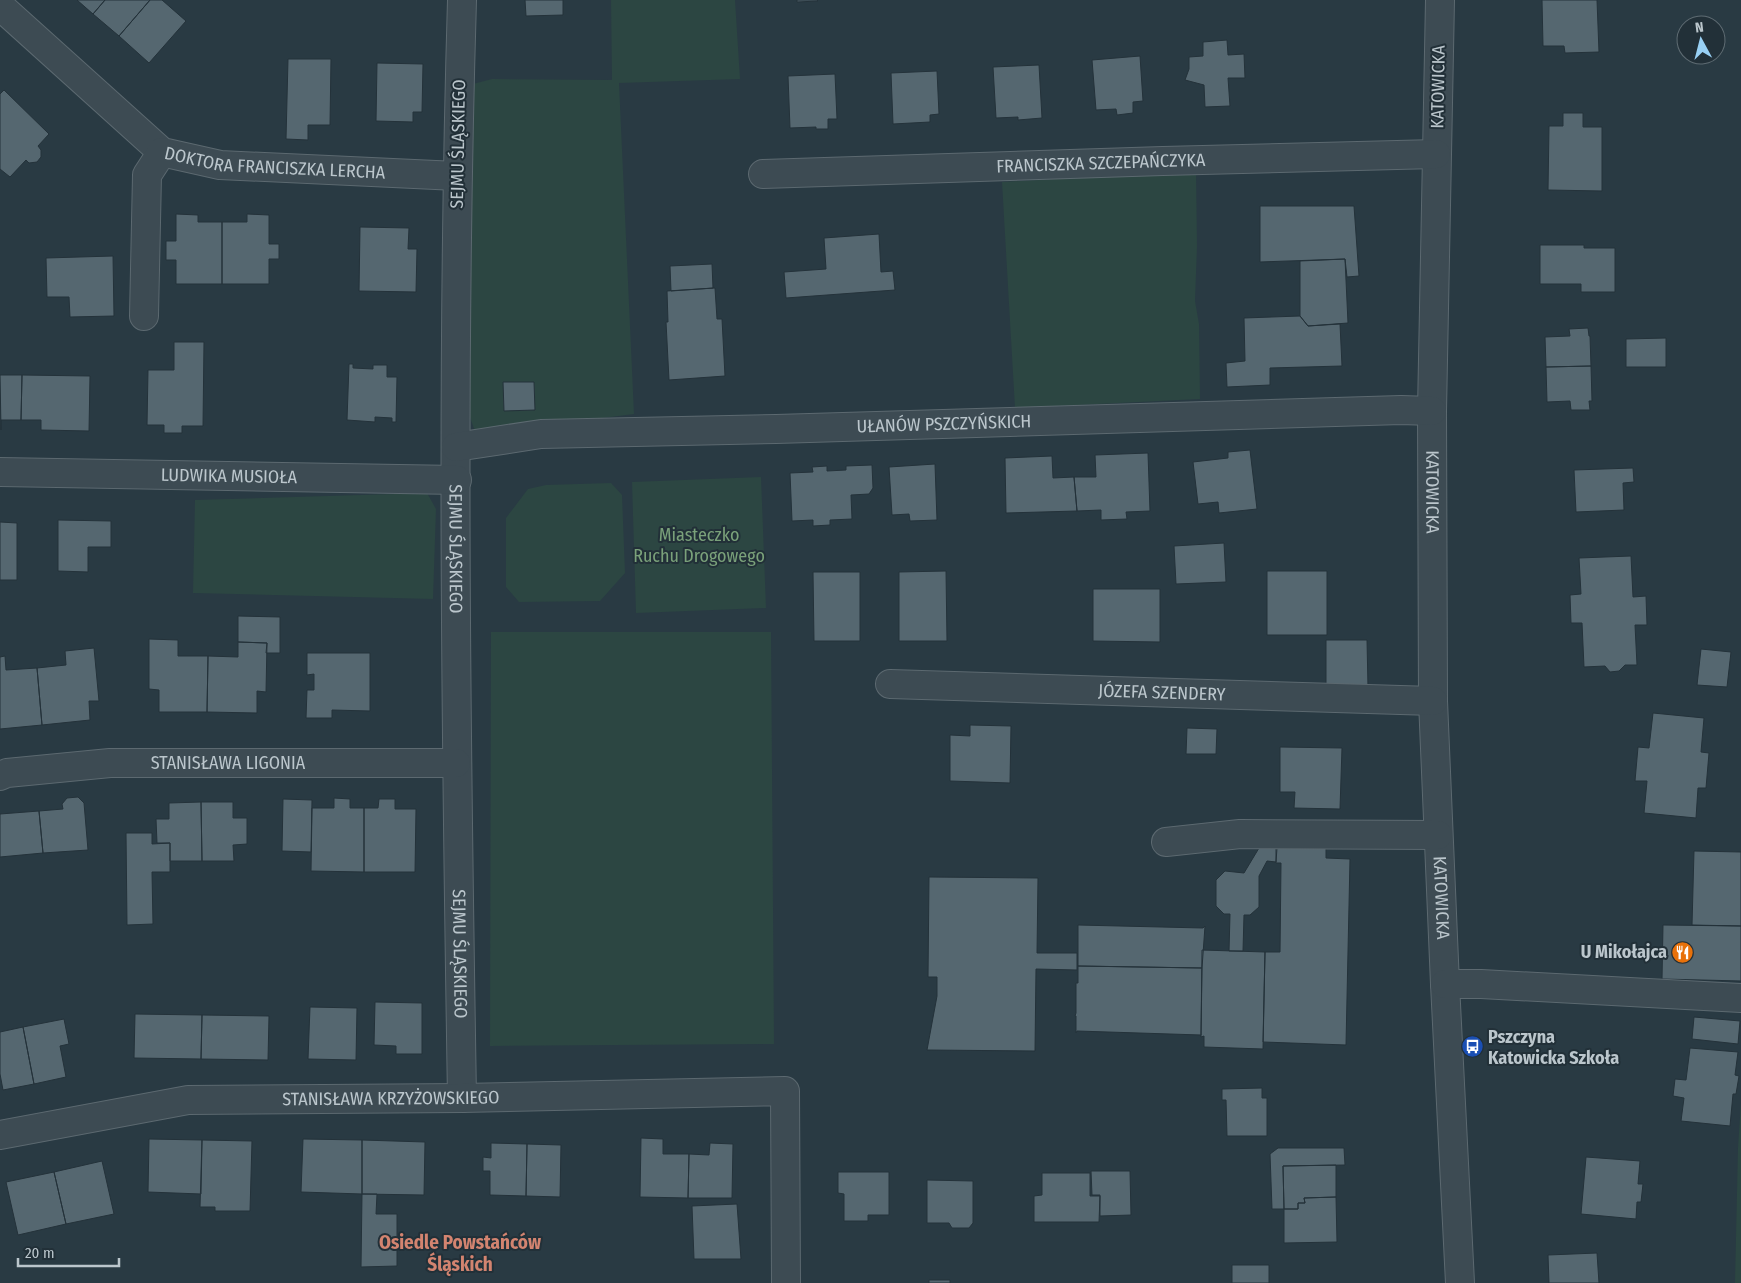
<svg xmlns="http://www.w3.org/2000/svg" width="1741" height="1283" viewBox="0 0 1741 1283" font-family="'Fira Sans Condensed',sans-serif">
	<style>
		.green { fill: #2c4642 }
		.building { fill: #556770; stroke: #24323a }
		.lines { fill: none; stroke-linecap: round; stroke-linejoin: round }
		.minor-casing { stroke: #5c6970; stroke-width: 30 }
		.minor { stroke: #3d4b53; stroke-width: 28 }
		.labels { text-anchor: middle; stroke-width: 4; stroke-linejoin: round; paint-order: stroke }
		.street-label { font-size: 18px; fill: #bbc6cc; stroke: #223038 }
		.park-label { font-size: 18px; fill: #7aa17a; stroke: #223038 }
		.poi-label { font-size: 18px; font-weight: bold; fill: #bbc6cc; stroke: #223038; text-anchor: end }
		.neighbourhood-label { font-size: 19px; font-weight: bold; fill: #d38470; stroke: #223038 }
	</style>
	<rect width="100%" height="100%" fill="#293a43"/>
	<path class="green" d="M611,0H735L740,79L619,83L634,414L476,434L468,412L473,84L492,79L612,80Z
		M1196,171L1197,246L1195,301L1199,324L1200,399L1015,408L1002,182Z
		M761,477L766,608L636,613L632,482Z
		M611,483L622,495L625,573L600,601L519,602L506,587V518L528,489L546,485Z
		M427,493L436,509L433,599L193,593L195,500Z
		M491,632H771L774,1044L490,1046Z
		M1741,1102V1283H1735L1738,1148Z"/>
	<path class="building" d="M77,0H105L93,14Z
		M105,0H150L119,36L93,14Z
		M150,0H162L186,21L149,63L119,36Z
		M525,0H563V15L526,16Z
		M797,0H817L818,1L797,2Z
		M1542,0H1597L1599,52L1565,53L1564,46H1543Z
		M1227,40L1228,55L1244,54L1245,78H1228L1230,106L1205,107L1204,85L1185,80L1189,69V57L1203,56V42Z
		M1140,56L1143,101L1133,102V113L1117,115L1116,109L1096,110L1092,60Z
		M288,59H331L330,125H308V140L286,139Z
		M377,63L423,64L422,112H413V122L376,121Z
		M1039,65L1042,118L1018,120V117L996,118L993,67Z
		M937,71L939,114L930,115V122L893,124L891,73Z
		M835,74L837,119H828V129H816V127L790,128L788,76Z
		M4,90L49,134L38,146L41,150V157L37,162L29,163L26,160L10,177L0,169V94Z
		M1563,113H1583V127H1602V191L1548,190L1549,126H1563Z
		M1260,206H1354L1359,276L1347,277L1345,259L1260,262Z
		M176,214L198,215V222H222V284H176V260H166V241H176Z
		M247,214L269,215V244H279V259H269V284H222V222H247Z
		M360,227L409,228L408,249H417L416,292L359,291Z
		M879,234L881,272L893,271L895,290L786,298L784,272L826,269L824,238Z
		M1540,245H1584V248H1615V292H1581V284H1540Z
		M113,256L114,316L70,317L69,297H47L46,258Z
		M1345,259L1348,323L1308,326L1300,316V261Z
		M712,264L713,288L671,291L670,266Z
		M715,288L717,319H722L725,376L669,380L666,322H668L667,291Z
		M1300,316L1308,326L1340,324L1342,366L1270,368V385L1227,387L1226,363L1245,361L1244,318Z
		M1588,328L1589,336H1590L1591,366L1546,367L1545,337L1570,336L1569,329Z
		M1666,338V367H1626V339Z
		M174,342H204L203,426H182V433H164V425H147L148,370H174Z
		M349,364H353V368L373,369V365H387V377H397L396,422H392V418L375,417V422L347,420Z
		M1591,366L1592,401H1589L1590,410H1571L1570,401L1547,402L1546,367Z
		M0,375H22L21,420H1V430Z
		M22,375L90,376L89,431L41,430V420H21Z
		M503,382H534L535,410L504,411Z
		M1250,450L1257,509L1219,513L1218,502L1198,504L1193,462L1228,458V452Z
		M1148,453L1150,511L1126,512L1127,519L1101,520V510L1077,511L1074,477H1096L1095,455Z
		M1052,456L1053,478L1074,477L1077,511L1006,513L1005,458Z
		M935,464L937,520L910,521L909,514L892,515L889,467Z
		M872,465L873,488L869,494L851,495L852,519L830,520V525L813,526V520L792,521L790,473L813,472L812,467L827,466V471L846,470V466Z
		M1633,468L1634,482L1623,483L1624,510L1576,512L1574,470Z
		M58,520L111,521V547H88V572L58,571Z
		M0,522L17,523V580H0Z
		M1224,543L1226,582L1176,584L1174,546Z
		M1631,556L1633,597L1646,596L1647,625H1635L1637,665H1625L1619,671L1610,672L1605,666L1584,667L1582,623H1571L1570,595L1581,594L1579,558Z
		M946,571L947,641H899V572Z
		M1267,571H1327V635H1267Z
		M813,572H860V641H814Z
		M1093,589H1160V642L1093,641Z
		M238,616L280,617V653H266L267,643L238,642Z
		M149,639L178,640V656H208L207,712H159V690L149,689Z
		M1326,640H1367L1368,687L1326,688Z
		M238,642L267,643L266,692L257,691V713L207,712L208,656L238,657Z
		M94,648L99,701H89L90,720L42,725L37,668L66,665L65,651Z
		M1701,649L1731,652L1727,687L1697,685Z
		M307,653H370V711L332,710V718H306L307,690H314V674L307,675Z
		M5,656L6,670L37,668L42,725L0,729V657Z
		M1653,713L1704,718L1701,752L1709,753L1706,788H1698L1696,818L1644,813L1647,781H1635L1638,747L1649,748Z
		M970,725L1011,726L1010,783L950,781V735L970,736Z
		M1187,728L1217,729L1216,754H1186Z
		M1280,747L1342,748L1340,809L1294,808L1295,792H1280Z
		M78,797L84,803L88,850L43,853L39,811L63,809L62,804L67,798Z
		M334,798L350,799V808H364V872L311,871L312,808H334Z
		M283,799L312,800L311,852L282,851Z
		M379,799H395V809H416L415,872H364V808H378Z
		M201,802L202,861H170V843H157L156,819H169V803Z
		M201,802H233V818H247V844L233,845L234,861H202Z
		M39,811L43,853L0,857V814Z
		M126,833H152V844L170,843V872H152L153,924L127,925Z
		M1276,847L1326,848V858L1350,859L1346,1045L1263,1042L1265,952H1280L1281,863H1276Z
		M1259,848H1277L1276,862L1267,861L1259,876V907L1250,915H1244L1243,951H1229L1230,914H1224L1216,906V880L1225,871L1244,873Z
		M1694,851L1741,852V926L1692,925Z
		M929,877L1038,878L1037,953H1077V970L1036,969L1035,1051L927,1050L937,996V977H928Z
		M1078,925L1203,928L1205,926L1202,968L1078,966Z
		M1663,925L1741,926V981L1662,979Z
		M1202,950L1265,952L1263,1049L1204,1047V1036L1201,1037Z
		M1078,966L1202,968L1201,1035L1077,1031L1076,1033V1016H1075L1076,1013V983H1078Z
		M375,1002L422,1003V1054H396V1046L374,1045Z
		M310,1007L357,1008L356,1060L308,1059Z
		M135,1014L202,1015L201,1059L134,1058Z
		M202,1015L269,1016L268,1060L201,1059Z
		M1694,1017L1740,1021L1738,1044L1692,1039Z
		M64,1019L69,1044L60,1046L66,1077L34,1084L23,1027Z
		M23,1027L34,1084L3,1090L0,1074V1032Z
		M1690,1048L1738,1052L1735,1075L1739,1076L1736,1094H1733L1730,1126L1681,1121L1684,1098L1673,1096L1675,1079L1686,1080Z
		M1262,1088V1098H1267V1136H1227L1226,1100H1222V1089Z
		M641,1138L663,1139V1154H689L688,1198L640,1197Z
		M149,1139L202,1140L201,1194L148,1192Z
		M303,1139L362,1140V1194L301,1192Z
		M202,1140L252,1141L250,1211H215V1207H200Z
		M362,1140L425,1142L424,1195L362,1194Z
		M491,1143L527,1144L526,1196L490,1195V1171H483V1157L491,1158Z
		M710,1143L733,1144L732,1198H688L689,1154L709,1155Z
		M527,1144L561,1145L560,1197L526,1196Z
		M1278,1148H1344L1345,1165L1283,1166L1284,1209H1272L1270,1154Z
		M1586,1157L1640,1161L1638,1184H1643L1641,1202H1637L1636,1219L1581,1214Z
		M102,1161L114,1214L66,1224L54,1172Z
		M1336,1165V1197L1304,1198L1305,1203H1298V1209H1284L1283,1166Z
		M1091,1171H1130L1131,1215L1100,1216V1195H1092Z
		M54,1172L66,1224L18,1235L6,1182Z
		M838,1172H889V1215H868V1221H844V1194L838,1193Z
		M1042,1173H1090V1196H1100L1099,1222H1034V1196L1042,1195Z
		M927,1180L973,1181V1223L969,1228H952L949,1223H927Z
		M362,1194H377L376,1214H397V1266L361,1267Z
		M1336,1197L1337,1242L1284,1243V1209H1298V1203H1305L1304,1198Z
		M737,1204L741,1259H694L692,1206Z
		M1597,1253L1599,1283H1549L1548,1255Z
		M1232,1265H1269V1283H1232Z
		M929,1280H950V1283H929Z"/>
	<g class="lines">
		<defs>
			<g id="minor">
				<path id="s1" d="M462,0C451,366 456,732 462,1098"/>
				<path id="s2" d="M1440,0L1432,411L1433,701L1445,984L1460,1283"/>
				<path id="s3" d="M0,6L162,152L220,165L457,176"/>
				<path id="s4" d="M763,174L1163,161L1436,154"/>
				<path d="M144,316L147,175L162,152"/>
				<path id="s5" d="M456,447L541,434L776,429L1401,410L1432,411"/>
				<path id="s6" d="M0,472L457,480"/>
				<path id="s7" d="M890,684L1433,701"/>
				<path id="s8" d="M0,776L7,773L110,763H456"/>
				<path d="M1166,842L1240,834L1438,835"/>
				<path d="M1445,984H1481L1741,998"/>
				<path id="s9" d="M0,1135L188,1100L462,1098L785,1091L786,1283"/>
			</g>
		</defs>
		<use href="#minor" class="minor-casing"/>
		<use href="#minor" class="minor"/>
	</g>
	<defs>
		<symbol id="restaurant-disc" viewBox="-11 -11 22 22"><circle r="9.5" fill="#e8710a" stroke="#223038"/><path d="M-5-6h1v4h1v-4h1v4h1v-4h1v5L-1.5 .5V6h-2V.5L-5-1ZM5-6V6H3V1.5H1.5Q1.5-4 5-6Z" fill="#fff"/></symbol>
		<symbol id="bus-disc" viewBox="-11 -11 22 22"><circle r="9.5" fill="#1a4fb4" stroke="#223038"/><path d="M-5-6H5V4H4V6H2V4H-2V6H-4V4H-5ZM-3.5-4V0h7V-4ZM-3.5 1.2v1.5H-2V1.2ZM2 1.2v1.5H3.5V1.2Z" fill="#fff"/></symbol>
	</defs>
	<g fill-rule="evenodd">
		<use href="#restaurant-disc" x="1670" y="940" width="25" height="25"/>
		<use href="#bus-disc" x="1460" y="1034" width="25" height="25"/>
	</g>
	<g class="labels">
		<g class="street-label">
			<text transform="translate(1438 87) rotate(-89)" y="6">KATOWICKA</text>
			<text transform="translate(458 144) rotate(-89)" y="6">SEJMU ŚLĄSKIEGO</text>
			<text dy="6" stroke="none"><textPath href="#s3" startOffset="332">DOKTORA FRANCISZKA LERCHA</textPath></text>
			<text dy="6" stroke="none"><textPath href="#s4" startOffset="338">FRANCISZKA SZCZEPAŃCZYKA</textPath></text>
			<text dy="6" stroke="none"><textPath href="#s5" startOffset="489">UŁANÓW PSZCZYŃSKICH</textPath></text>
			<text dy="6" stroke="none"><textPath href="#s6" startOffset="229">LUDWIKA MUSIOŁA</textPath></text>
			<text dy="6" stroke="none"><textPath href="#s2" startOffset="492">KATOWICKA</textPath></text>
			<text dy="6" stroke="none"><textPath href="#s1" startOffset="549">SEJMU ŚLĄSKIEGO</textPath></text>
			<text dy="6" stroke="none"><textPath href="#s7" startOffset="272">JÓZEFA SZENDERY</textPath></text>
			<text dy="6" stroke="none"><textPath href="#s8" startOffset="229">STANISŁAWA LIGONIA</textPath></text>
			<text dy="6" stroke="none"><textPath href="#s2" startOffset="898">KATOWICKA</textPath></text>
			<text dy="6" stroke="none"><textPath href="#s1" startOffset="954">SEJMU ŚLĄSKIEGO</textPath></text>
			<text dy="6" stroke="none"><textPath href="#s9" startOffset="394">STANISŁAWA KRZYŻOWSKIEGO</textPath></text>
		</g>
		<g class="park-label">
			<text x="699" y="541">Miasteczko<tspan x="699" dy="21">Ruchu Drogowego</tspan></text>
		</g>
		<g class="poi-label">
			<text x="1667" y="958">U Mikołajca</text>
			<text x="1488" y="1043" text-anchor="start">Pszczyna<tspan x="1488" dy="21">Katowicka Szkoła</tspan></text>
		</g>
		<g class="neighbourhood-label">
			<text x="460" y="1249">Osiedle Powstańców<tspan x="460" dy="22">Śląskich</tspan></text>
		</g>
	</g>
	<g transform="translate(1701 40) rotate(353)"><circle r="24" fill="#223038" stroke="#5f6c73"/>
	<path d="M0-4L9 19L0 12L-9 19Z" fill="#98d0f4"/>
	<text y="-8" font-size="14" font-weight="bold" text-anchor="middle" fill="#bbc6cc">N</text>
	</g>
	<path d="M18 1258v8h101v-8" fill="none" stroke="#bbc6cc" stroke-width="2.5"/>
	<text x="25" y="1258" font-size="15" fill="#bbc6cc" stroke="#223038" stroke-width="4" paint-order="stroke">20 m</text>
</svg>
